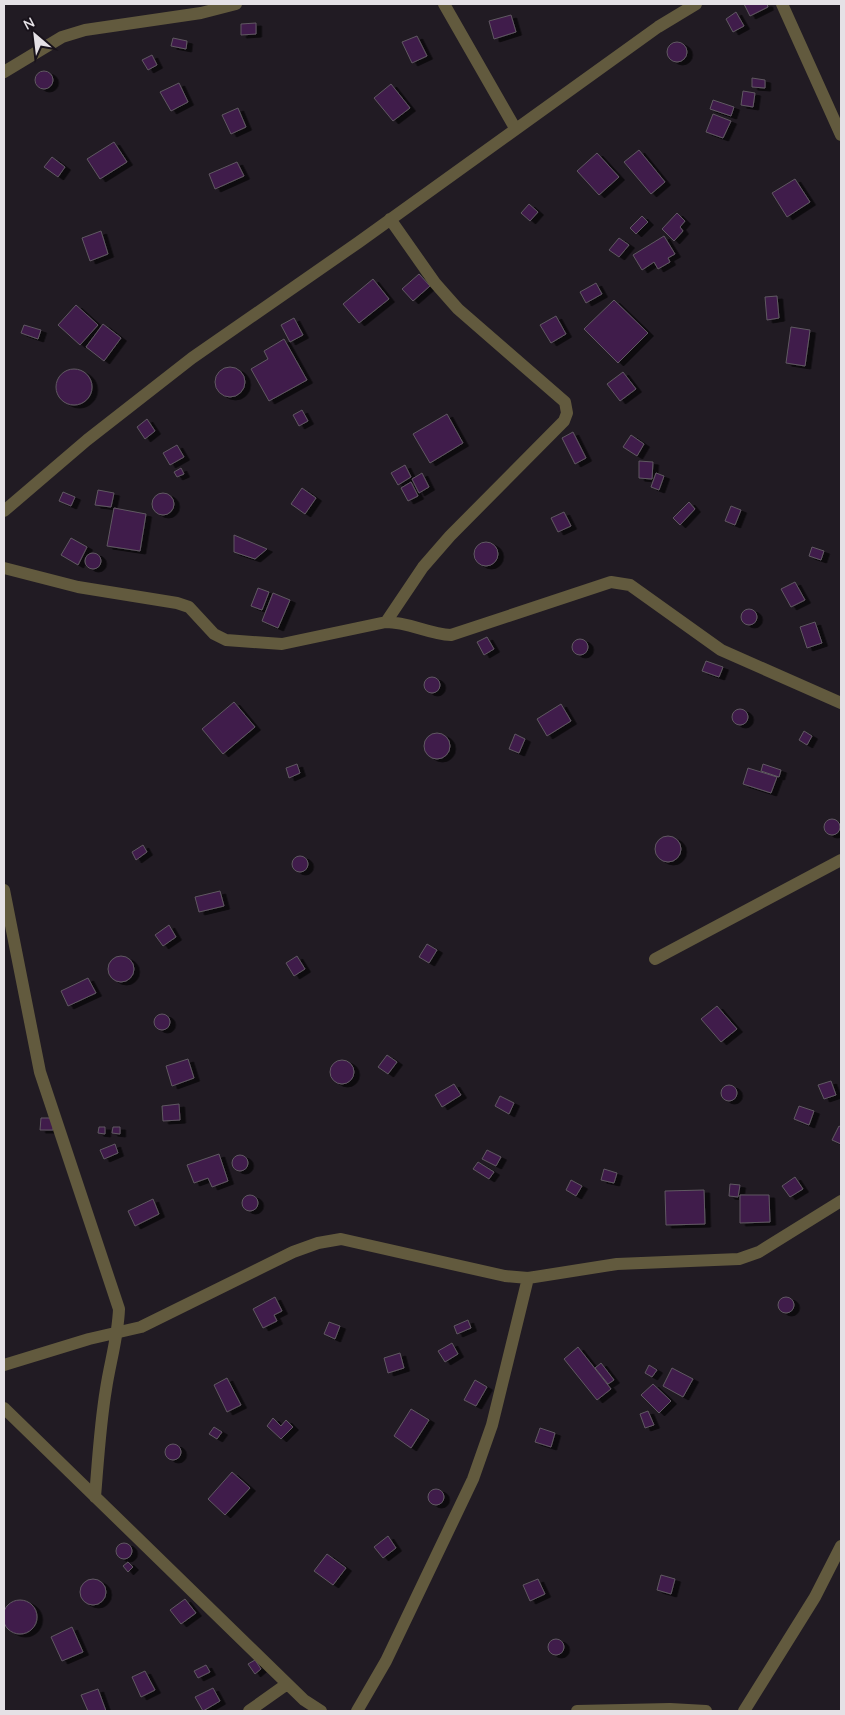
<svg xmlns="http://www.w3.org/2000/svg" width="845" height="1715" viewBox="0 0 845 1715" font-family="Quicksand,sans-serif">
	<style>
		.building { fill: #411a4c; stroke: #605962; filter: url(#shadow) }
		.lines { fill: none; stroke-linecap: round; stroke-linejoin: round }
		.street { stroke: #625a3e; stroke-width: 12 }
	</style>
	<defs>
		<filter id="shadow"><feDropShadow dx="5.5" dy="3" stdDeviation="0" flood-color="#0009"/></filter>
	</defs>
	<rect width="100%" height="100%" fill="#211b23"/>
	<path class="building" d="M744,4H767L768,7L750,16Z
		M736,12L744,26L733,32L726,19Z
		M511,15L516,32L494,39L489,21Z
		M256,23V34L241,35V24Z
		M417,36L427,56L412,63L402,42Z
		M173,38L187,41L186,49L171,46Z
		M667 52a10 10 0 1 1 20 0a10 10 0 1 1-20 0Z
		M152,55L157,65L148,70L142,60Z
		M35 80a9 9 0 1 1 18 0a9 9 0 1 1-18 0Z
		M752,78L765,80V88L752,87Z
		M179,83L188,102L171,111L160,92Z
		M391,84L410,108L393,121L374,98Z
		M743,91L755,93L753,107L741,105Z
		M713,100L734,107L731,116L710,109Z
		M238,108L246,127L231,134L222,115Z
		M713,114L731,121L723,138L706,132Z
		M114,142L127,162L100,179L87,159Z
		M639,150L665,182L651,194L624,162Z
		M597,153L619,177L599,195L577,171Z
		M52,157L65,167L58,177L44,167Z
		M237,162L244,176L215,189L209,174Z
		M795,179L810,202L787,217L772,193Z
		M529,204L538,212L530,221L521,213Z
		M677,213L685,221L680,227L683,231L674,241L662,229Z
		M642,216L648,222L636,234L630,228Z
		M101,231L108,254L90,261L82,238Z
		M664,236L675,254L668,258L670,262L658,269L654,262L642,270L633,255Z
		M619,238L629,245L619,257L609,250Z
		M419,274L430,286L413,301L402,289Z
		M373,279L389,299L359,323L343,304Z
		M596,283L602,294L586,303L580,292Z
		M777,296L779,318L767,320L765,297Z
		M614,300L648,333L618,363L584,329Z
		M76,305L98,325L80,345L58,325Z
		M556,316L566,334L551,343L540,325Z
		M294,318L303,335L290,342L281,325Z
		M103,324L121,338L104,361L86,347Z
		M24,325L41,330L38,339L21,333Z
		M791,327L810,330L805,366L786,363Z
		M284,339L307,380L269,401L251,369L268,359L264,351Z
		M215 382a15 15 0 1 1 30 0a15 15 0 1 1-30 0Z
		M56 387a18 18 0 1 1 36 0a18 18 0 1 1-36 0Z
		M623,372L636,389L620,401L607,384Z
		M302,410L308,421L299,426L293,415Z
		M447,414L463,443L430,463L413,434Z
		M147,419L155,431L145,439L137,427Z
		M573,432L586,458L575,464L562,438Z
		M631,435L644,444L637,456L623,447Z
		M177,445L184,457L170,465L163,453Z
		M639,461L653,462L652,479L639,478Z
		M405,465L411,477L398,485L391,473Z
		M181,468L184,474L177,477L174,472Z
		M422,473L429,487L419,493L412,479Z
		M656,473L664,476L659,490L651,487Z
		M411,482L418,496L408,501L401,488Z
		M302,488L316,498L305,514L291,504Z
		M98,490L114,493L111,507L95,505Z
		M63,492L75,497L71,506L59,501Z
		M152 504a11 11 0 1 1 22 0a11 11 0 1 1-22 0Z
		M689,502L695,509L680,525L673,518Z
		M731,506L741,510L735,525L725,521Z
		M114,508L146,514L140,551L107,546Z
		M564,512L571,526L558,532L551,518Z
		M234,535L267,549L255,559L234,552Z
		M71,538L87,547L78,565L61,555Z
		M474 554a12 12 0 1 1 24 0a12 12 0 1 1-24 0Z
		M812,547L824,551L821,560L809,556Z
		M85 561a8 8 0 1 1 16 0a8 8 0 1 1-16 0Z
		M795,582L805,600L791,607L781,589Z
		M258,588L269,592L262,610L251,606Z
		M273,593L290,600L278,628L262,621Z
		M741 617a8 8 0 1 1 16 0a8 8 0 1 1-16 0Z
		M815,622L822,643L807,648L800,627Z
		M487,637L494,649L484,655L477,642Z
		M572 647a8 8 0 1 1 16 0a8 8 0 1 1-16 0Z
		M706,661L723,667L719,677L702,671Z
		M424 685a8 8 0 1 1 16 0a8 8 0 1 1-16 0Z
		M234,702L255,727L223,754L202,729Z
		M561,704L571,721L547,736L537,719Z
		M732 717a8 8 0 1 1 16 0a8 8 0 1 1-16 0Z
		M804,731L812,736L807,745L799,740Z
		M424 746a13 13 0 1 1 26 0a13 13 0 1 1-26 0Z
		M515,734L525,739L519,753L509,749Z
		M297,764L300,773L289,778L286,768Z
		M763,764L781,770L779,777L761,771Z
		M748,768L777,777L771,793L743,784Z
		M824 827a8 8 0 1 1 16 0a8 8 0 1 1-16 0Z
		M655 849a13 13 0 1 1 26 0a13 13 0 1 1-26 0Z
		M143,845L147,852L136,860L132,852Z
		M292 864a8 8 0 1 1 16 0a8 8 0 1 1-16 0Z
		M220,891L224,906L199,912L195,897Z
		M169,925L176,937L163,946L155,935Z
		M427,944L437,950L429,963L419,957Z
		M297,956L305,969L294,976L286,963Z
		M108 969a13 13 0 1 1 26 0a13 13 0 1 1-26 0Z
		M88,978L96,993L68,1006L61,991Z
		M717,1006L737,1029L721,1042L701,1019Z
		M154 1022a8 8 0 1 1 16 0a8 8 0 1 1-16 0Z
		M387,1055L397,1062L388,1074L378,1067Z
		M188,1059L194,1078L172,1086L166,1066Z
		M330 1072a12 12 0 1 1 24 0a12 12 0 1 1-24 0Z
		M831,1081L836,1095L824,1099L818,1085Z
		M454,1084L461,1095L442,1107L435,1095Z
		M721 1093a8 8 0 1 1 16 0a8 8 0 1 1-16 0Z
		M500,1096L514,1103L509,1114L495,1106Z
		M179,1104L180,1120L163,1121L162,1106Z
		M799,1106L814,1111L809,1125L794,1119Z
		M41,1118H54L53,1130H40Z
		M839,1126L841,1127V1144L832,1140Z
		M99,1127H105V1134L98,1133Z
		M113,1127H120V1134L112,1133Z
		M115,1144L118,1153L104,1159L100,1150Z
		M487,1150L501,1157L496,1166L482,1159Z
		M219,1154L228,1181L212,1187L208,1178L194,1183L187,1165Z
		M232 1163a8 8 0 1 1 16 0a8 8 0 1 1-16 0Z
		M478,1162L494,1172L489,1179L473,1169Z
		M604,1169L617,1173L614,1183L601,1180Z
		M795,1177L803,1189L790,1197L782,1186Z
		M571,1180L582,1186L576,1196L566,1190Z
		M730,1184L740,1185L738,1197L729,1196Z
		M704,1190L705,1224L666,1225L665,1191Z
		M242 1203a8 8 0 1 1 16 0a8 8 0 1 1-16 0Z
		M740,1195H769L770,1222L740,1223Z
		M153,1199L159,1214L135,1226L128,1211Z
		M778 1305a8 8 0 1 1 16 0a8 8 0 1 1-16 0Z
		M275,1297L282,1311L274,1315L277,1321L263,1328L253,1309Z
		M468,1320L471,1328L457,1334L454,1326Z
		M329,1322L340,1326L335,1339L324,1334Z
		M452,1343L458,1354L445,1362L438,1351Z
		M578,1347L611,1389L597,1400L564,1359Z
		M400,1353L404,1368L388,1373L384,1358Z
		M601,1363L614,1380L608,1384L595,1368Z
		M649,1365L657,1370L652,1377L645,1373Z
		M672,1368L693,1379L683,1397L663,1386Z
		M227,1378L241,1405L227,1412L214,1385Z
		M475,1380L487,1387L476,1406L464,1400Z
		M653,1384L671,1401L659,1413L641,1395Z
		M411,1409L429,1420L411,1448L394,1436Z
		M648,1411L654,1425L645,1428L640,1414Z
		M273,1418L281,1426L286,1420L293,1427L281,1439L267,1426Z
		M214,1427L222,1432L217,1439L209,1434Z
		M540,1428L555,1433L551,1447L535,1442Z
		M165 1452a8 8 0 1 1 16 0a8 8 0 1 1-16 0Z
		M232,1472L250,1488L225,1515L208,1499Z
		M428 1497a8 8 0 1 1 16 0a8 8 0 1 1-16 0Z
		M388,1536L396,1548L383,1558L374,1547Z
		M116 1551a8 8 0 1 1 16 0a8 8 0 1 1-16 0Z
		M327,1554L346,1568L333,1585L314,1571Z
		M128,1562L133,1567L128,1572L123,1566Z
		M661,1575L675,1579L671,1594L657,1590Z
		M538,1579L545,1594L530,1601L523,1585Z
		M80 1592a13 13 0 1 1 26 0a13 13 0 1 1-26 0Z
		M185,1599L196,1613L181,1624L170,1610Z
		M3 1617a17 17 0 1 1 34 0a17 17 0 1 1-34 0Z
		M72,1627L83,1652L62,1661L51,1637Z
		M548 1647a8 8 0 1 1 16 0a8 8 0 1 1-16 0Z
		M255,1660L261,1669L255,1674L248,1664Z
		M206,1665L210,1672L198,1678L194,1671Z
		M145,1671L155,1690L141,1697L132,1677Z
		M213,1688L220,1701L203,1711L195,1697Z
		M98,1689L106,1711H88L81,1695Z"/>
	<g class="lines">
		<path class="street" d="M444,4L515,128
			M782,4L841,135
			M4,72L62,37L85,30L201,13L236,4
			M4,511L87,440L192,358L359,242L658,27L696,4
			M4,568L78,587L177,603L189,607L214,634L226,640L282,644L386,622C409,622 428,634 451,635L611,582L630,585L721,650L841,703
			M386,622L423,567L450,536L564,421L567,413L565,402L458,309L435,283L390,219
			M4,890L40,1072L119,1309C118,1337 110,1362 106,1389C100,1425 98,1461 95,1497
			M655,959L841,860
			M4,1365L89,1339L141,1327L293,1252L318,1243L341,1239L505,1276L528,1278L617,1264L739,1259L759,1252L841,1201
			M4,1408L304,1700L321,1711
			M249,1711L287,1684
			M357,1711L386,1661L473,1479L492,1425L528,1278
			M577,1711L670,1709L706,1711
			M744,1711L815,1597L841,1546"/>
	</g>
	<rect width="845" height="1715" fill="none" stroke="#e5e1e6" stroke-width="10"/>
	<g transform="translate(35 35) rotate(332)" stroke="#18121a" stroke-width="4" paint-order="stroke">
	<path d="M0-4L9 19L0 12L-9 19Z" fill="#e5e1e6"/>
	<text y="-8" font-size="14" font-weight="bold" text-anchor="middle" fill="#e5e1e6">N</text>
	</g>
</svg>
